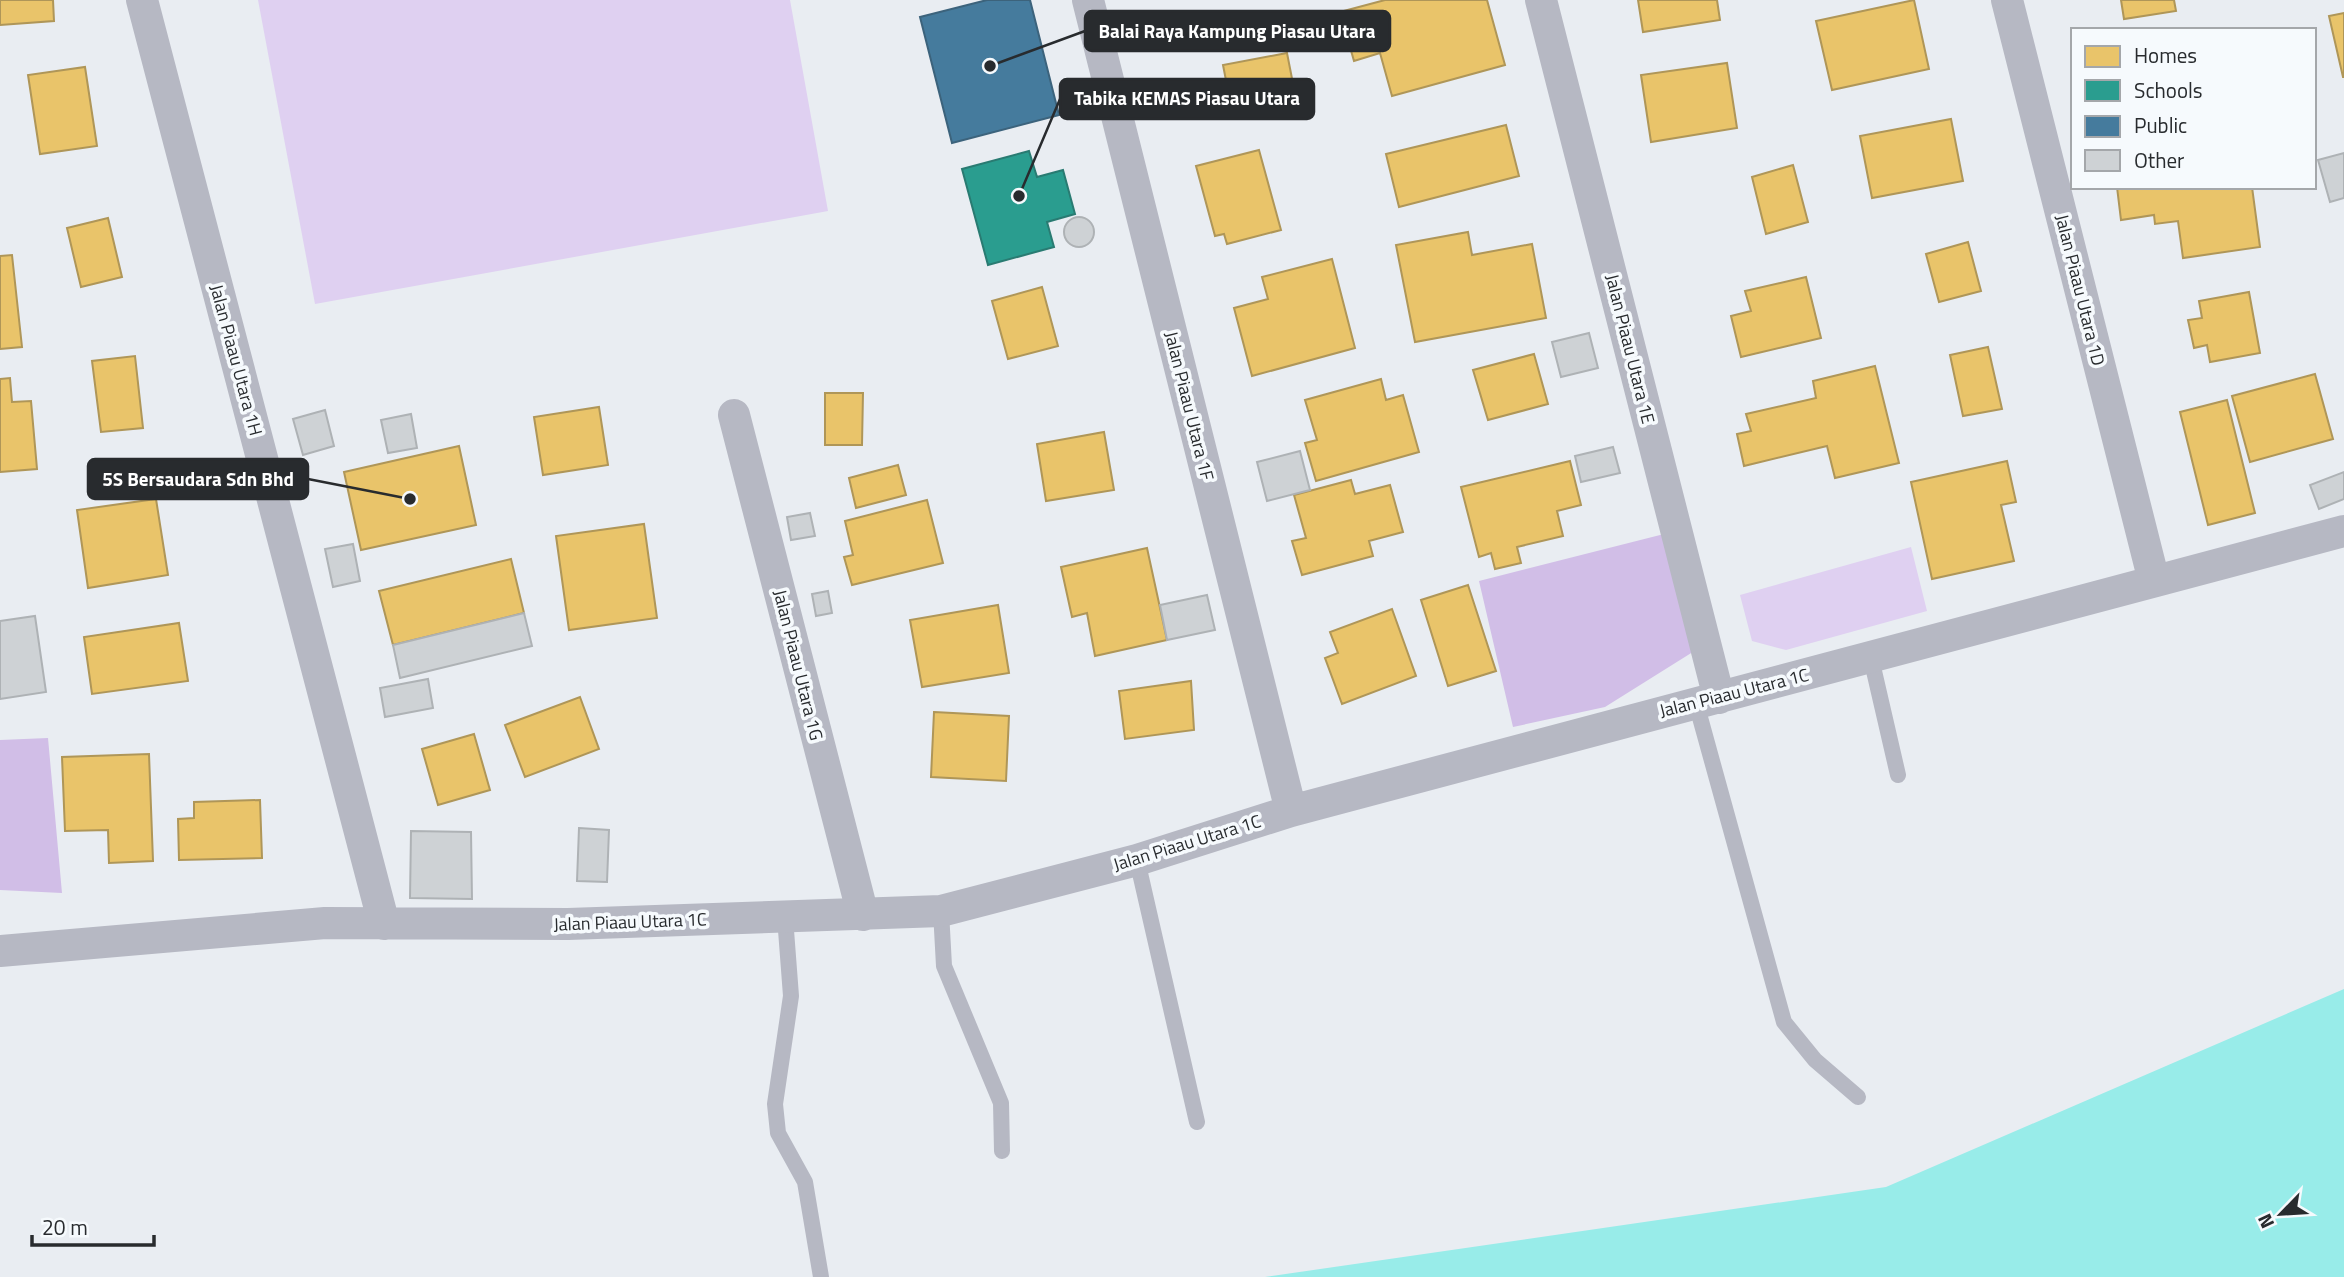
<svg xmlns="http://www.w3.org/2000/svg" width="2344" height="1277" viewBox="0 0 2344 1277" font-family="'Titillium Web',sans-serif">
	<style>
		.green { fill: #dfd0f1 }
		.forest { fill: #d1bee7 }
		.water { fill: #98ece9 }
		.homes { fill: #e9c46a; stroke: #af9658; stroke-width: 2 }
		.schools { fill: #2a9d8f; stroke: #297b72; stroke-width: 2 }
		.public { fill: #457b9d; stroke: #3c637c; stroke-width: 2 }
		.building { fill: #ced2d5; stroke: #aeb2b5; stroke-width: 2 }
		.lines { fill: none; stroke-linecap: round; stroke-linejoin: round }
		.service { stroke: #b6b8c3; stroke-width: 16 }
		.minor { stroke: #b6b8c3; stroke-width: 32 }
		.labels { text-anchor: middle; stroke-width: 7; stroke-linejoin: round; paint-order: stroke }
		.street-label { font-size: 18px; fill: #282b2e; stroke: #f6fafd }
		.leader { fill: none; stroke: #282b2e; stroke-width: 2.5 }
		.callout-dot { fill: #282b2e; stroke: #f6fafd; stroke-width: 2.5 }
		.callout { fill: #282b2e; stroke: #282b2e; stroke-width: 2.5 }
		.callout-label { font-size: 19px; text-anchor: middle; font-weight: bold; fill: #fff }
	</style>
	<rect width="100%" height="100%" fill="#e9edf2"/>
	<path class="green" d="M258,0H790L828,211L315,304Z
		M1911,547L1927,611L1786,650L1752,641L1740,595Z"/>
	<path class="forest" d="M1668,533L1696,650L1605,707L1513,727L1479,581Z
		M48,738L62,893L0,890V740Z"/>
	<path class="water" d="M2344,989V1277H1265L1886,1187Z"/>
	<path class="homes" d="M0,0H53L54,21L0,25Z
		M1385,0H1487L1505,65L1392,96L1380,53L1354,61L1340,12Z
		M1638,0H1717L1720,20L1643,32Z
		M1914,0L1929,69L1832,90L1816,21Z
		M2121,0H2174L2176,11L2124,19Z
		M2344,13V77H2343L2329,16Z
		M1287,53L1296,99L1232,111L1223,65Z
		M1727,63L1737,128L1651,142L1641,75Z
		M85,67L97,146L40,154L28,75Z
		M1951,119L1963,181L1872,198L1860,136Z
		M1506,125L1519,176L1399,207L1386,154Z
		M1259,150L1281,230L1227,244L1224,234L1215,236L1196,166Z
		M1793,165L1808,222L1766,234L1752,177Z
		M2117,187H2252L2260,247L2183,258L2178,221L2155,224L2154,215L2121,220Z
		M108,218L122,277L81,287L67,228Z
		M1468,232L1472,255L1532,244L1546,318L1415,342L1396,245Z
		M1968,242L1981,291L1939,302L1926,254Z
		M12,255L22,347L0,349V256Z
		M1332,259L1355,348L1252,376L1234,308L1268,299L1262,277Z
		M1806,277L1821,338L1741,357L1731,316L1751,311L1745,291Z
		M1042,287L1058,346L1008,359L992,301Z
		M2249,292L2260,353L2210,362L2207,345L2194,348L2188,320L2202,318L2199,301Z
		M1988,347L2002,409L1963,416L1950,355Z
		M1534,354L1548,404L1488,420L1473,370Z
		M135,356L143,428L101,432L92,361Z
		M1875,366L1899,463L1835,478L1827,446L1744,466L1737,434L1751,431L1746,414L1816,398L1813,381Z
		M2315,374L2333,439L2250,462L2232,396Z
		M10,378L12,402L31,401L37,469L0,472V379Z
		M1381,379L1386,400L1403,395L1419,452L1316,481L1305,443L1317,440L1305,400Z
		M825,393H863L862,445H825Z
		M2227,400L2255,513L2208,525L2180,412Z
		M599,407L608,465L543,475L534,417Z
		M1104,432L1114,490L1046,501L1037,444Z
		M459,446L476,525L361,550L344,472Z
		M1570,461L1581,505L1557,511L1563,536L1517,547L1521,563L1495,569L1491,553L1479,557L1461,487Z
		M2007,461L2016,502L2001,505L2014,561L1932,579L1911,482Z
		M898,465L906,495L856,508L849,478Z
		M1351,480L1355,494L1390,485L1403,532L1369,541L1373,556L1302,575L1292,541L1306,538L1294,495Z
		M156,499L168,575L88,588L77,510Z
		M927,500L943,563L852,585L844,557L853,555L845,521Z
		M644,524L657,618L569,630L556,536Z
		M1147,548L1167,640L1095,656L1087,613L1072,617L1061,567Z
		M511,559L524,613L393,645L379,591Z
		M1468,585L1496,671L1448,686L1421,600Z
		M998,605L1009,673L922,687L910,620Z
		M1392,609L1416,676L1342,704L1325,658L1338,653L1330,632Z
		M179,623L188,681L92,694L84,637Z
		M1191,681L1194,730L1125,739L1119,691Z
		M580,697L599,749L525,777L505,725Z
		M934,712L1009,716L1006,781L931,777Z
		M474,734L490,790L438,805L422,749Z
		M149,754L153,861L109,863L108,830L65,831L62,757Z
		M260,800L262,858L179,860L178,819L194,818V802Z"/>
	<path class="schools" d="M1029,151L1037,177L1063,170L1075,214L1047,222L1054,247L988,265L962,169Z"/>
	<path class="public" d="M987,0H1030L1059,115L952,143L920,17Z"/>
	<path class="building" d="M2344,153V198L2330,202L2318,160Z
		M1064 232a15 15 0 1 1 30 0a15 15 0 1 1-30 0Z
		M1589,333L1598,368L1561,377L1552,342Z
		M325,410L334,446L303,455L293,419Z
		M411,414L417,448L388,453L381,420Z
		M1613,447L1620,473L1581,482L1575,456Z
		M1300,451L1310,490L1267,501L1257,462Z
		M2344,472V499L2319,509L2310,485Z
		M810,513L815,536L791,540L787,517Z
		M353,544L360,581L333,587L325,549Z
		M828,591L832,613L816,616L812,594Z
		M1207,595L1215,630L1167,640L1160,605Z
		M524,613L532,646L400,678L393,645Z
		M35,616L46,692L0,699V621Z
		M428,679L433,708L385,717L380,688Z
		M579,828L609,830L607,882L577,881Z
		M411,831L471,832L472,899L410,898Z"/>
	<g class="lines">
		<path class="service" d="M1871,658L1898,775
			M1696,703L1784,1022L1815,1060L1858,1097
			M1137,860L1197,1122
			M941,911L944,966L1001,1103L1002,1151
			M785,917L791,996L775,1104L778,1133L805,1182L821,1277"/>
		<path class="minor" d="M142,0L384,924
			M1088,0L1291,811
			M1541,0L1719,698
			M2007,0L2154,581
			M734,415L863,915
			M0,951L325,923L568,924L941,911L1137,860L1291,811L2344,531"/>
	</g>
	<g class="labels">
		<g class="street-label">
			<text transform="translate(2080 290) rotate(76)" y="6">Jalan Piaau Utara 1D</text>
			<text transform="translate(1630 349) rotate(76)" y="6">Jalan Piaau Utara 1E</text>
			<text transform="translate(236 360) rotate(75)" y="6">Jalan Piaau Utara 1H</text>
			<text transform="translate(1189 406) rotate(76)" y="6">Jalan Piaau Utara 1F</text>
			<text transform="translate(798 665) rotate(76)" y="6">Jalan Piaau Utara 1G</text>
			<text transform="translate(1734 693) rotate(-14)" y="6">Jalan Piaau Utara 1C</text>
			<text transform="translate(1187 843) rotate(-17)" y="6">Jalan Piaau Utara 1C</text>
			<text transform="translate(630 922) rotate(-2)" y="6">Jalan Piaau Utara 1C</text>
		</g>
	</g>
	<path class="leader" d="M990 66L1085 31M1019 196L1060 99M410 499L308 479"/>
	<g class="callout-dot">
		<circle cx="990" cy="66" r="7"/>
		<circle cx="1019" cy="196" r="7"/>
		<circle cx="410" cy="499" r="7"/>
	</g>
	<g class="callout">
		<rect x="1085" y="11" width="305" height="40" rx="7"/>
		<rect x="1060" y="79" width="254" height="40" rx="7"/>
		<rect x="88" y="459" width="220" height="40" rx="7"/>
	</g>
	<g class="callout-label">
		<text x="1237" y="38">Balai Raya Kampung Piasau Utara</text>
		<text x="1187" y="105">Tabika KEMAS Piasau Utara</text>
		<text x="198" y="486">5S Bersaudara Sdn Bhd</text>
	</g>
	<rect x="2071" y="28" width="245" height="161" fill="#f6fafd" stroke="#a4a7aa" stroke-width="2"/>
	<rect x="2085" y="46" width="35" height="21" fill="#e9c46a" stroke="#a4a7aa" stroke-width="2"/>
	<text x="2134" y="63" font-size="21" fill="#282b2e">Homes</text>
	<rect x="2085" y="80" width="35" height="21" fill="#2a9d8f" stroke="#a4a7aa" stroke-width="2"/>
	<text x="2134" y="98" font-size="21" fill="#282b2e">Schools</text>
	<rect x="2085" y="116" width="35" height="21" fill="#457b9d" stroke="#a4a7aa" stroke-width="2"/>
	<text x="2134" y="133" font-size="21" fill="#282b2e">Public</text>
	<rect x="2085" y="150" width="35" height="21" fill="#ced2d5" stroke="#a4a7aa" stroke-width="2"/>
	<text x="2134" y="168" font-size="21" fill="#282b2e">Other</text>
	<g transform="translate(2281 1214) rotate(245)" stroke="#f6fafd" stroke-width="5" paint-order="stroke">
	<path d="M0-5L12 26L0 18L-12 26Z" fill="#282b2e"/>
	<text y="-10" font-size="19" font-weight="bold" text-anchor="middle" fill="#282b2e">N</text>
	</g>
	<path d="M32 1235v10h122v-10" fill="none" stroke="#282b2e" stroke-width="3.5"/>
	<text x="42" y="1235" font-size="21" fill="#282b2e" stroke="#f6fafd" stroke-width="5" paint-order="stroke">20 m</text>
</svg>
